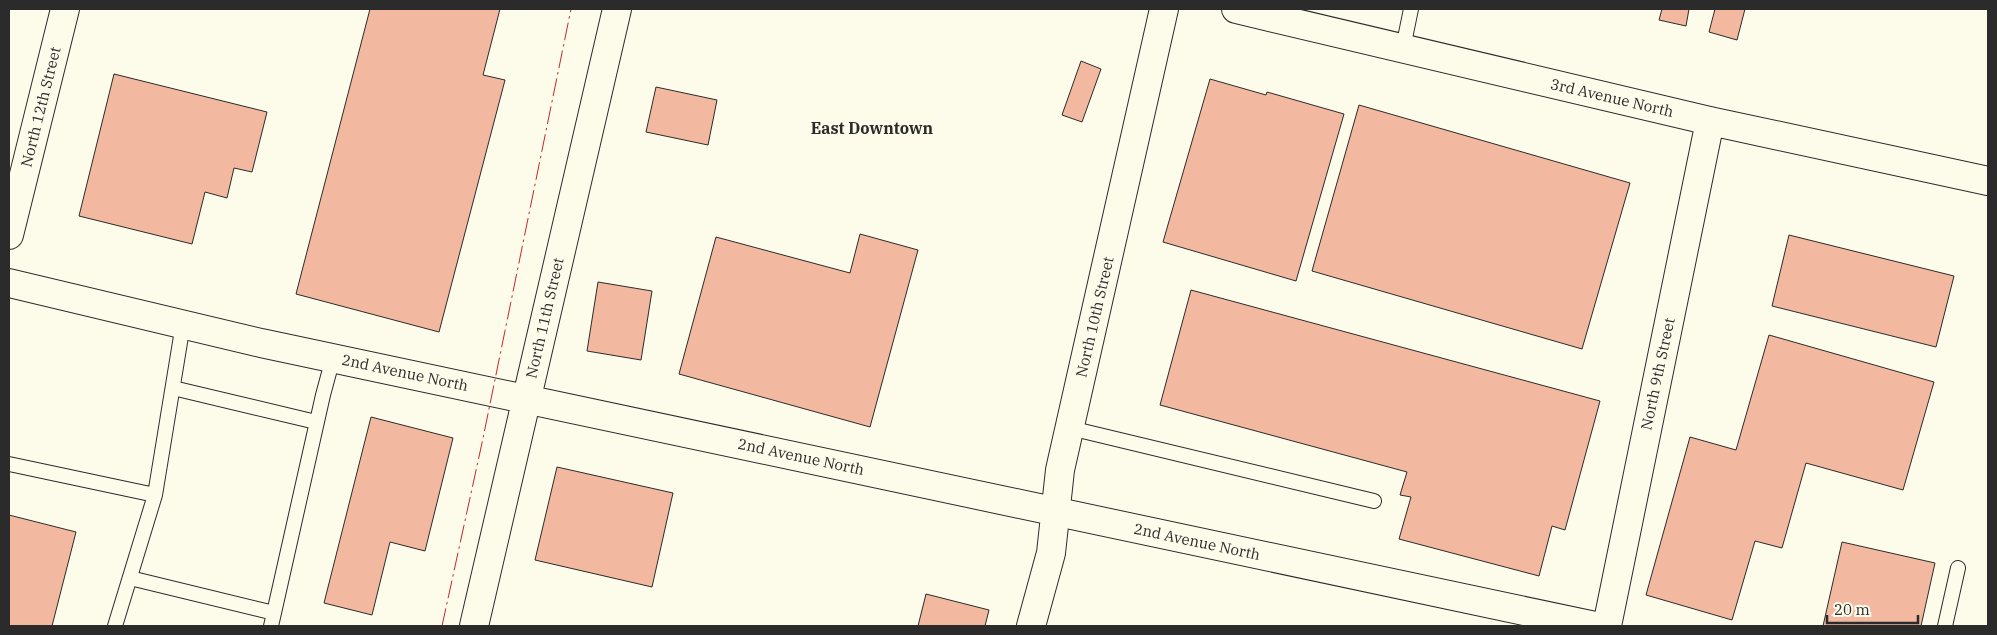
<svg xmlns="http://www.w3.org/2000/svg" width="1997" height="635" viewBox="0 0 1997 635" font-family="'IBM Plex Serif',serif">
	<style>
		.building { fill: #f2b8a0; stroke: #2b2b2b }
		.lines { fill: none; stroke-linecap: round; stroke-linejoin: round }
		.lane-casing { stroke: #2b2b2b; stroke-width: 16 }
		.street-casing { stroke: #2b2b2b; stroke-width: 30 }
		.lane { stroke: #fdfbea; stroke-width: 14 }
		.street { stroke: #fdfbea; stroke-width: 28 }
		.power { stroke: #c62828; stroke-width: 1; stroke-dasharray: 18 4 2.5 4; stroke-linecap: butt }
		.labels { text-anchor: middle; stroke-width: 4; stroke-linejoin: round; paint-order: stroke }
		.street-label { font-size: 15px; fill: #2b2b2b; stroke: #fdfbea }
		.neighbourhood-label { font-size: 16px; font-weight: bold; fill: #2b2b2b; stroke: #fdfbea }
	</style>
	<rect width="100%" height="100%" fill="#fdfbea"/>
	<path class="building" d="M370,9H500L483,75L505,80L439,332L296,294Z
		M1662,9H1689L1686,26L1659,20Z
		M1715,9H1745L1737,40L1709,32Z
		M1081,61L1101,69L1082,122L1062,115Z
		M114,74L267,112L252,172L234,168L227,198L205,192L192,244L79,216Z
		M1210,79L1266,95L1267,92L1344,114L1296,281L1163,242Z
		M656,87L717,100L708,145L646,132Z
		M1359,105L1630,183L1582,349L1312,271Z
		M860,234L918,250L870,427L679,374L716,237L850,273Z
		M1789,235L1954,276L1936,347L1772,306Z
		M598,282L652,291L641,360L587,351Z
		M1191,290L1600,401L1565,530L1552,526L1539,576L1399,539L1411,497L1400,495L1407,472L1160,405Z
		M1769,335L1934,382L1903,490L1806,463L1782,548L1755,541L1732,620L1646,595L1690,437L1736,450Z
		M371,417L453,438L425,551L390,542L372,615L324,603Z
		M557,467L673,493L652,587L535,560Z
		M9,515L76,532L52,626H9Z
		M1842,542L1935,563L1921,626H1823Z
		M926,594L989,610L985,626H918Z"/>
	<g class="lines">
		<defs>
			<path id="lane" d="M1403,48L1411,9
				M173,388L316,422
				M1070,428L1374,501
				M9,464L155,495L183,324
				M130,578L274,613L323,395L333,358
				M115,626L155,495
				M271,626L274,613
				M1945,626L1958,568"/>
			<path id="street" d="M1236,9L1710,121L1988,181
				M9,235L65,9
				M9,283L261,343L1595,626
				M474,626L617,9
				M1031,626L1051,553L1060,470L1164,9
				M1607,626L1710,121"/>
		</defs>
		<use href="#lane" class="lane-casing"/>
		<use href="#street" class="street-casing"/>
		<use href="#lane" class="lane"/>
		<use href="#street" class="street"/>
		<path class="power" d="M442,626L482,443L571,9"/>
	</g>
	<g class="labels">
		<g class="street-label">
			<text transform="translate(1612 98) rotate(13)" y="5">3rd Avenue North</text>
			<text transform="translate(41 107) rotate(-76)" y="5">North 12th Street</text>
			<text transform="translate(1095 317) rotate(-77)" y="5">North 10th Street</text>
			<text transform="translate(545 318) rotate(-77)" y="5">North 11th Street</text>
			<text transform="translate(405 373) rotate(12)" y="5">2nd Avenue North</text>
			<text transform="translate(1658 374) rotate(-78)" y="5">North 9th Street</text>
			<text transform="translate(801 457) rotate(12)" y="5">2nd Avenue North</text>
			<text transform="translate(1197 542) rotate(12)" y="5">2nd Avenue North</text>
		</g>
		<g class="neighbourhood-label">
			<text x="872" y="134">East Downtown</text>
		</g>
	</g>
	<rect width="1997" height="635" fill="none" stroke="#2b2b2b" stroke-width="20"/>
	<path d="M1827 615v8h91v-8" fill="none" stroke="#2b2b2b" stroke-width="2.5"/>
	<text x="1834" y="615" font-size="15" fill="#2b2b2b" stroke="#fdfbea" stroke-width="4" paint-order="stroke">20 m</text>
</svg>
